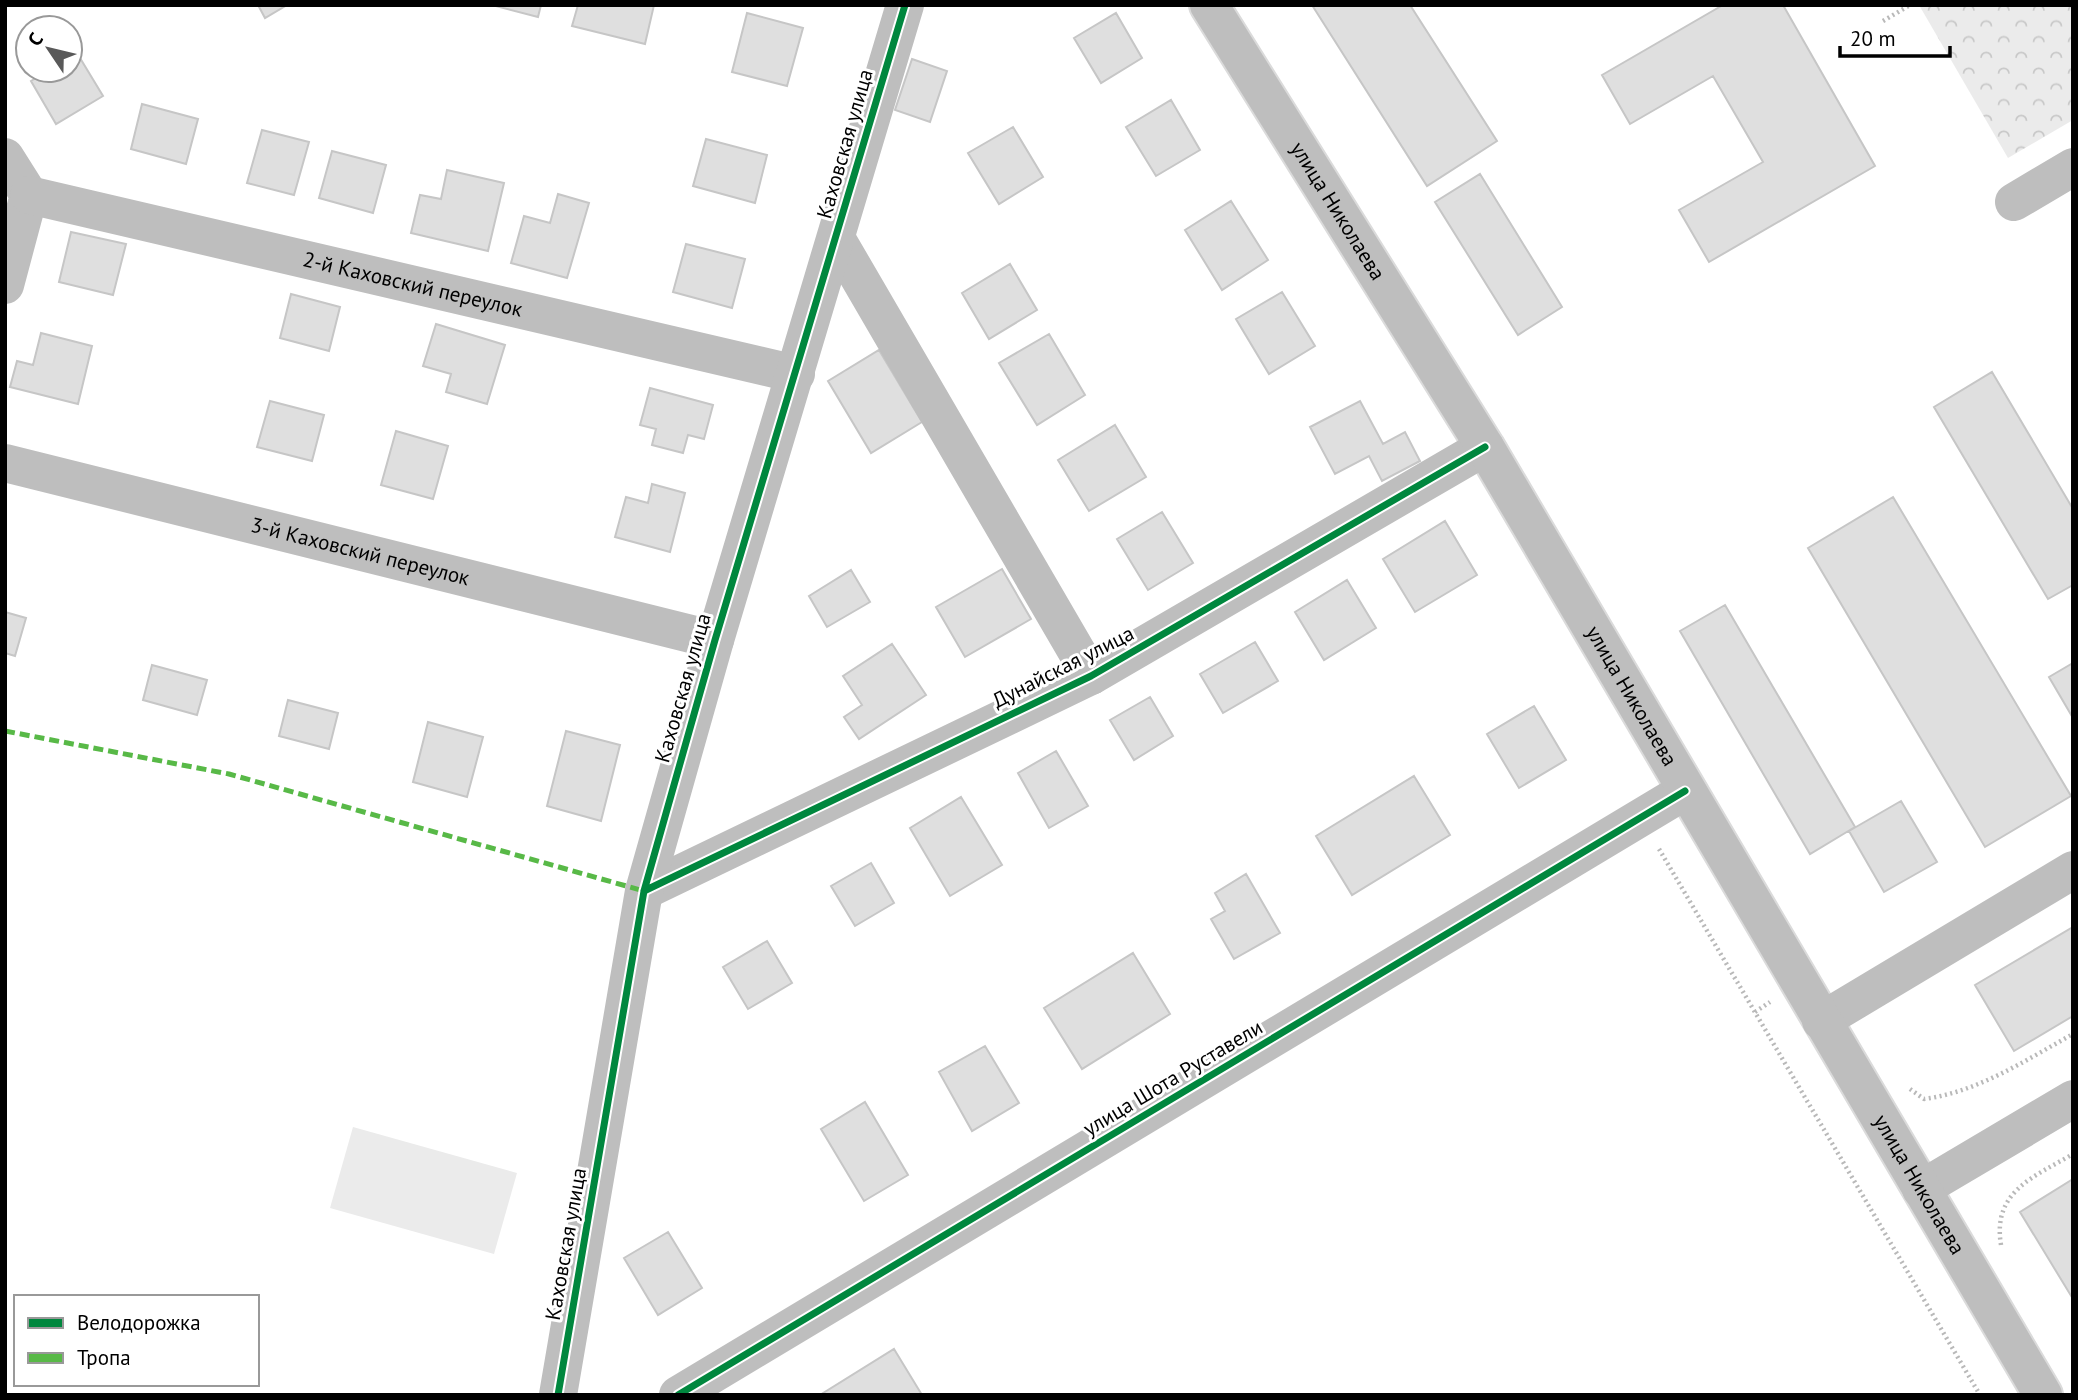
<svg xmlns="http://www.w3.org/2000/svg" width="2078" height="1400" viewBox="0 0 2078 1400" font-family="'PT Sans',sans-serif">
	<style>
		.forest { fill: url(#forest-crowns) }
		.pitch { fill: #ebebeb }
		.building { fill: #dfdfdf; stroke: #c6c6c6; stroke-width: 2 }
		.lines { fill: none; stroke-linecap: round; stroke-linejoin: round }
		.major-casing { stroke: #dbdbdb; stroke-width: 42 }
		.path { stroke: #b9b9b9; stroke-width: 4.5; stroke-dasharray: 2 3.5; stroke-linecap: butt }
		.minor { stroke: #bebebe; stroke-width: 38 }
		.major { stroke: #bebebe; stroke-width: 38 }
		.quiet { stroke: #58b947; stroke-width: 5; stroke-dasharray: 10 5; stroke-linecap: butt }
		.cycleway-casing { stroke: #fff; stroke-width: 11 }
		.cycleway { stroke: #00873e; stroke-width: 7 }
		.labels { text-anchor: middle; stroke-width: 6; stroke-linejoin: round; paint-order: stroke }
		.street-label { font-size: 21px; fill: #000; stroke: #fff }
	</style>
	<defs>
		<pattern id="forest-crowns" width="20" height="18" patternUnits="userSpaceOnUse" patternTransform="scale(1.75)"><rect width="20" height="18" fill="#ebebeb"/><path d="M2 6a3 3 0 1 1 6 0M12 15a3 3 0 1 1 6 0" fill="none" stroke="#c8c8c8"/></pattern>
	</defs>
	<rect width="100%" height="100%" fill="#fff"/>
	<path class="forest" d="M1919,5H2073V120L2008,158Z"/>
	<path class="pitch" d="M353,1127L517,1173L494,1254L330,1208Z"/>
	<path class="building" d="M258,5H287L265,18Z
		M492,5H541L538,17Z
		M578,5H654L645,44L572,26Z
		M1312,5H1410L1497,141L1427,186Z
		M1723,5H1783L1875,166L1709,262L1679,210L1763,162L1713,76L1630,124L1602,75Z
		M747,13L803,28L787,86L732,72Z
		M1116,13L1142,58L1101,83L1074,38Z
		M77,53L103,96L56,124L31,81L49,70H70V57Z
		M912,59L947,71L930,122L895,110Z
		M1171,100L1200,150L1156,176L1126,127Z
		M142,104L198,119L186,164L131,149Z
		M1013,127L1043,177L999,204L968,153Z
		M262,130L309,142L294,195L247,183Z
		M706,139L767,155L755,203L693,186Z
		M332,151L386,165L373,213L319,198Z
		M447,170L504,183L488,251L411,233L420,195L441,199Z
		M1480,174L1562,307L1518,335L1435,202Z
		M558,194L589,203L567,278L511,263L524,216L550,223Z
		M1231,201L1268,260L1222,290L1185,230Z
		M71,232L126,244L113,295L59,282Z
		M686,244L745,259L732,308L673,292Z
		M1010,264L1037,310L989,339L962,293Z
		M1282,292L1315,346L1269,374L1236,319Z
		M291,294L340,307L329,351L280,338Z
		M436,324L505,345L487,404L446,392L451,374L423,366Z
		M41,333L92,346L78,404L10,387L17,361L33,365Z
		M1049,334L1085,395L1037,425L999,363Z
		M879,350L922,422L871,453L828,381Z
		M1992,372L2073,509V585L2048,599L1934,407Z
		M650,388L713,405L704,439L688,435L683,453L652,445L656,429L640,425Z
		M270,401L324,415L312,461L257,447Z
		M1360,401L1383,444L1405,432L1420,461L1382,481L1369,456L1335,474L1310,427Z
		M1115,425L1146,477L1089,511L1058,460Z
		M396,431L448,446L433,499L381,485Z
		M652,484L685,493L670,552L615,537L626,497L648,503Z
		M1893,497L2071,796L1985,847L1808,548Z
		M1162,512L1193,563L1148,590L1117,539Z
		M1445,521L1477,575L1415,612L1383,559Z
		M1002,569L1031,619L965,657L936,607Z
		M851,570L870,602L827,627L809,596Z
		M1347,580L1376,628L1324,660L1295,612Z
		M1725,605L1855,827L1810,854L1680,631Z
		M5,612L26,618L15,656L5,653Z
		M1255,642L1278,681L1223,713L1200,674Z
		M892,644L926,695L859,739L844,717L862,705L843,676Z
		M2073,663V718L2049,677Z
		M152,665L207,680L197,715L143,700Z
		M1150,697L1173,736L1134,760L1110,720Z
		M288,700L338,713L329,749L279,736Z
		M1534,706L1566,760L1519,788L1487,734Z
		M428,722L483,737L467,797L413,782Z
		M566,731L620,745L601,821L547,806Z
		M1056,751L1088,806L1049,828L1018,773Z
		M1414,776L1450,835L1352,895L1316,836Z
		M961,797L1002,865L950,896L910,828Z
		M1901,801L1937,862L1884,892L1849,831Z
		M871,863L894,903L855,926L831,886Z
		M1246,874L1280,933L1234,959L1211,919L1225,911L1215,893Z
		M2073,927V1016L2014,1051L1975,985Z
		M767,941L792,983L748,1009L723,967Z
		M1133,953L1170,1014L1082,1069L1044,1008Z
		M985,1046L1019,1103L972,1131L939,1072Z
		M865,1102L908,1175L864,1201L821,1129Z
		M2073,1179V1299L2020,1212Z
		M668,1232L702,1288L658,1315L624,1258Z
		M894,1349L922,1395H820Z"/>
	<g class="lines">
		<defs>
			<g id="major">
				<path id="s3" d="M1209,5L1485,447L2043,1395"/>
			</g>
		</defs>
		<use href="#major" class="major-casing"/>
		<path class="path" d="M1883,21L1910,5
			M1659,849L1980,1395
			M1755,1012L1770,1002
			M1910,1089L1924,1099C1978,1092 2026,1060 2073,1034
			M2001,1245C1992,1191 2034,1177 2073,1154"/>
		<g class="minor">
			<path d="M5,157L29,195L5,285"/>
			<path id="s1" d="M29,195L796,374"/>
			<path d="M2014,202L2073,167"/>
			<path d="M836,238L1091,676"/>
			<path id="s2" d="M5,463L715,640"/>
			<path d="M644,891L1091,676L1485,447"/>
			<path d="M1821,1021L2073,870"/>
			<path d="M1921,1189L2073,1099"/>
			<path d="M558,1395L644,891L715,640L905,5"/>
			<path d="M678,1395L1685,791"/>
		</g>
		<use href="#major" class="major"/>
		<path class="quiet" d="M5,731L229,774L644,891"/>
		<defs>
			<path id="cycleway" d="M644,891L1091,676L1485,447
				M558,1395L644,891L715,640L905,5
				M678,1395L1685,791"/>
		</defs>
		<use href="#cycleway" class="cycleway-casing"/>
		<use href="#cycleway" class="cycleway"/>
	</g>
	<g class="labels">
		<g class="street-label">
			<text transform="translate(845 144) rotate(-74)" y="7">Каховская улица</text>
			<text dy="7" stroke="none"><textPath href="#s3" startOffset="243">улица Николаева</textPath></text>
			<text dy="7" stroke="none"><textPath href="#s1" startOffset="394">2-й Каховский переулок</textPath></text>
			<text dy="7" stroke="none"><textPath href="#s2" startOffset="366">3-й Каховский переулок</textPath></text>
			<text transform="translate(1063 667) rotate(-27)" y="7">Дунайская улица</text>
			<text transform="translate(683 688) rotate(-74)" y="7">Каховская улица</text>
			<text dy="7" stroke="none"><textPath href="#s3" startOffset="810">улица Николаева</textPath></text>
			<text transform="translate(1173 1078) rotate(-31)" y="7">улица Шота Руставели</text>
			<text dy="7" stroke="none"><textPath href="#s3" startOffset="1377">улица Николаева</textPath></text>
			<text transform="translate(566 1244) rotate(-80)" y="7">Каховская улица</text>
		</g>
	</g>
	<rect width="2078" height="1400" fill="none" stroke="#000000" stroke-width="14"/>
	<rect x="14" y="1295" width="245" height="91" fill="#ffffff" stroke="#999999" stroke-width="2"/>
	<rect x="28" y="1318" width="35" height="10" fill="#00873e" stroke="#999999" stroke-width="2"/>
	<text x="77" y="1330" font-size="21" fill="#000000">Велодорожка</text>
	<rect x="28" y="1353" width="35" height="10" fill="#58b947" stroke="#999999" stroke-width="2"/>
	<text x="77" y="1365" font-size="21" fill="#000000">Тропа</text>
	<g transform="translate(49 49) rotate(305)"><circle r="33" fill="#ffffff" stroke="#999999" stroke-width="2"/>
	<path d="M0-5L12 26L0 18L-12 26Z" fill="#595959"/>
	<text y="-10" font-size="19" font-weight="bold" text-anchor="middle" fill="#000000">С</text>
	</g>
	<path d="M1840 46v10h110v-10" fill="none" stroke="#000000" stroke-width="3.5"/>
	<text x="1850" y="46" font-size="21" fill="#000000" stroke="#ffffff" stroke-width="5" paint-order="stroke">20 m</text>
</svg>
